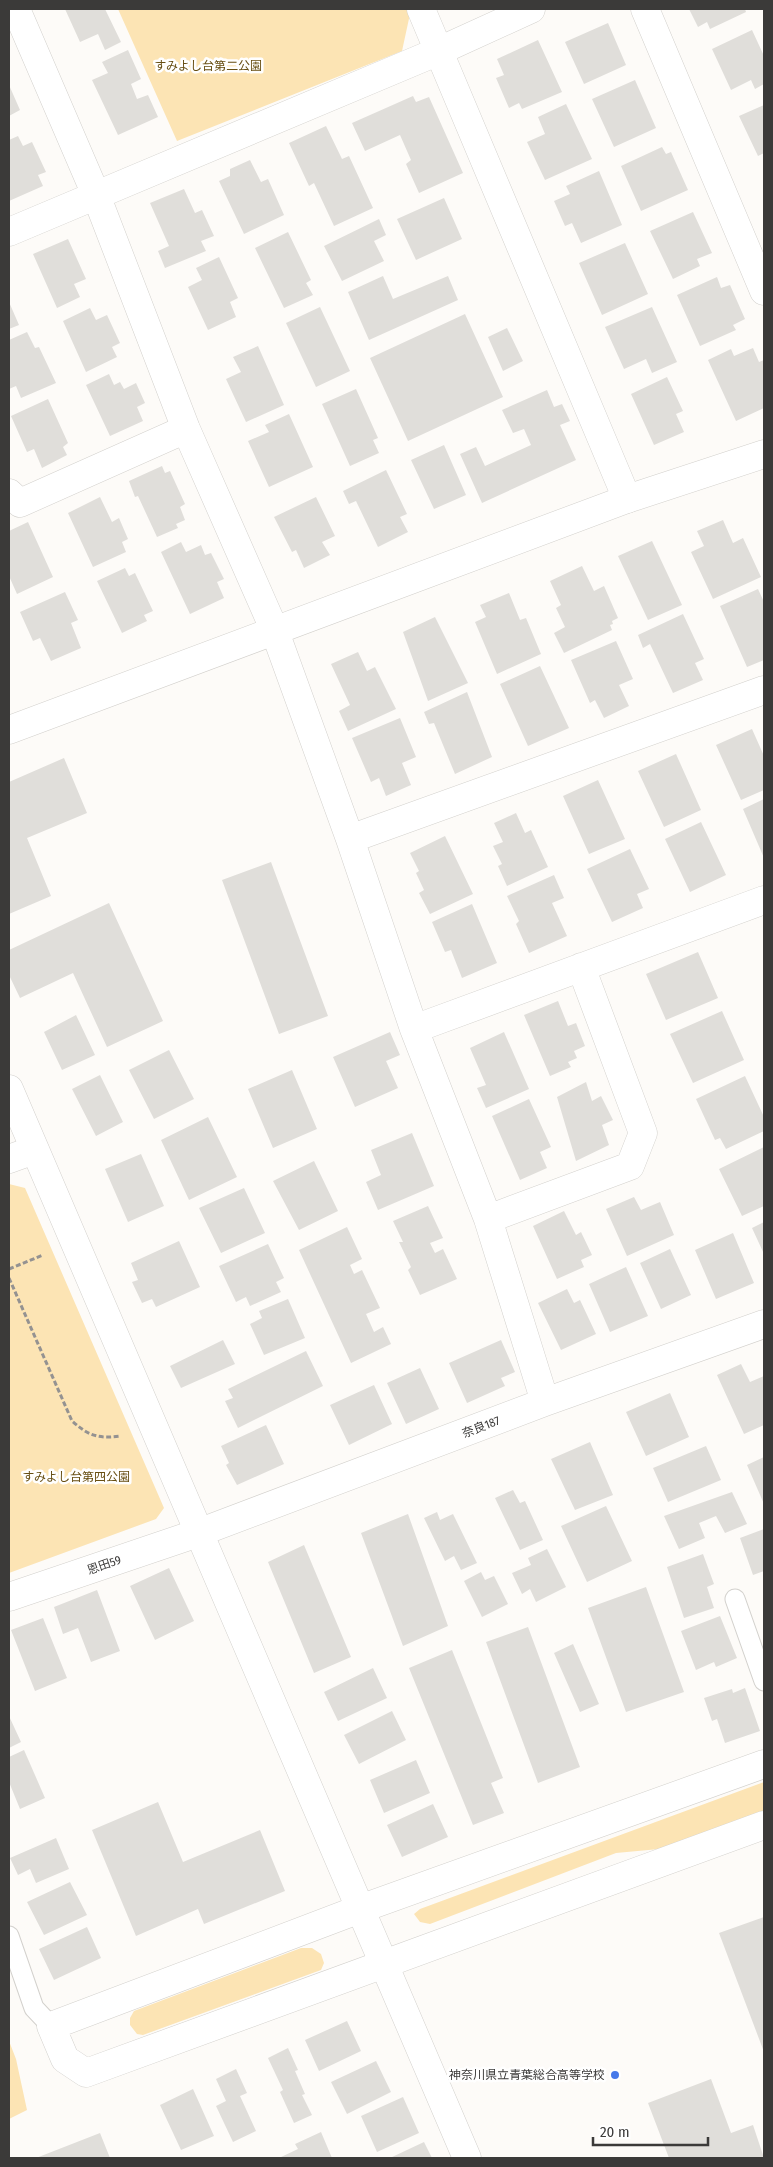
<svg xmlns="http://www.w3.org/2000/svg" width="773" height="2167" viewBox="0 0 773 2167" font-family="'Fira Sans Condensed','Noto Sans JP',sans-serif">
	<style>
		.green { fill: #fce4b4 }
		.building { fill: #e0deda }
		.lines { fill: none; stroke-linecap: round; stroke-linejoin: round }
		.service-casing { stroke: #d3d1cd; stroke-width: 21 }
		.minor-casing { stroke: #d3d1cd; stroke-width: 29 }
		.tertiary-casing { stroke: #d3d1cd; stroke-width: 29 }
		.path { stroke: #949291; stroke-width: 3; stroke-dasharray: 5 2.5; stroke-linecap: butt }
		.service { stroke: #fff; stroke-width: 19 }
		.minor { stroke: #fff; stroke-width: 28 }
		.tertiary { stroke: #fff; stroke-width: 28 }
		.poi-dot { fill: #4679ea; stroke: #fff; stroke-width: 2 }
		.labels { text-anchor: middle; stroke-width: 5; stroke-linejoin: round; paint-order: stroke }
		.park-label { font-size: 12px; fill: #674e12; stroke: #fff }
		.street-label { font-size: 12px; fill: #3b3a39; stroke: #fff }
		.poi-label { font-size: 12px; fill: #3b3a39; stroke: #fff; text-anchor: end }
	</style>
	<rect width="100%" height="100%" fill="#fdfbf8"/>
	<path class="green" d="M118,9H407L410,14L402,51L177,141Z
		M9,1184L25,1188L164,1508L156,1519L9,1573Z
		M764,1782V1813L670,1848L616,1853L430,1924L420,1922L414,1914L420,1909Z
		M301,1948H312L321,1954L324,1963L321,1970L143,2035L137,2034L130,2025V2018L134,2011Z
		M9,2041L16,2059L27,2110L9,2119Z"/>
	<path class="building" d="M65,9H105L121,42L105,50L98,34L80,42Z
		M689,9H745L746,12L710,29L707,22L698,27Z
		M608,23L626,65L584,84L565,42Z
		M752,30L764,56V84L755,89L751,80L731,90L712,49Z
		M538,40L562,92L522,109L519,103L509,108L496,78L504,75L497,59Z
		M128,50L141,79L131,84L137,99L148,95L158,117L118,135L92,80L108,73L102,62Z
		M635,80L656,128L614,147L592,99Z
		M9,85L20,110L9,116Z
		M413,96L416,102L429,97L463,173L419,193L406,164L411,160L400,135L365,151L352,123Z
		M566,104L592,159L545,180L527,142L545,134L538,117Z
		M764,105V153L758,156L739,116Z
		M326,126L342,159L349,156L373,208L334,226L314,183L309,186L289,143Z
		M18,136L23,146L32,142L46,172L38,175L43,186L9,201V140Z
		M662,147L666,154L671,152L688,190L641,211L621,166Z
		M250,160L261,182L268,179L284,215L244,234L219,181L230,176V169Z
		M599,171L622,225L581,243L572,223L565,226L554,201L570,194L566,186Z
		M184,189L195,213L202,210L214,236L201,241L206,251L165,268L158,251L169,246L150,203Z
		M444,198L462,239L416,260L397,219Z
		M693,212L712,253L697,259L700,266L673,279L650,231Z
		M379,219L386,235L374,241L384,261L342,281L324,246Z
		M288,232L311,280L306,283L313,295L284,308L255,248Z
		M68,239L86,279L74,284L80,297L57,308L33,254Z
		M625,243L648,294L602,315L579,263Z
		M219,257L238,298L230,302L236,317L208,330L188,287L202,280L196,268Z
		M383,276L393,299L448,276L458,300L369,340L348,292Z
		M717,277L721,288L730,285L745,319L733,325L736,330L700,346L677,295Z
		M9,302L19,325L9,329Z
		M320,307L350,371L316,387L286,323Z
		M652,307L677,362L652,373L646,359L624,369L605,327Z
		M90,308L96,320L107,315L120,343L112,347L117,357L86,372L63,321Z
		M465,314L503,397L408,441L370,358Z
		M507,328L523,361L503,371L488,337Z
		M27,332L35,348L39,347L56,383L21,398L16,386L9,389V340Z
		M258,346L284,405L246,422L226,379L241,372L233,357Z
		M753,348L759,362L764,360V408L736,421L708,360L731,349L734,356Z
		M109,374L114,385L120,382L124,389L136,383L145,403L137,407L143,421L110,436L86,385Z
		M667,377L683,411L676,414L684,432L654,445L631,394Z
		M356,389L378,438L373,440L379,453L350,466L322,404Z
		M547,390L554,407L562,404L570,421L560,425L576,460L482,503L460,454L476,447L485,466L531,445L524,429L513,433L502,410Z
		M48,399L68,443L63,447L67,455L42,468L34,449L27,452L11,416Z
		M289,414L313,467L269,487L248,441L269,432L265,425Z
		M444,445L466,495L434,509L411,460Z
		M162,466L165,473L170,471L185,504L180,507L185,520L176,524L178,528L157,537L138,496L135,497L129,481Z
		M386,470L407,514L400,517L408,532L378,547L356,501L349,504L343,491Z
		M100,497L112,522L119,518L128,539L122,542L126,552L93,567L68,513Z
		M316,497L335,536L322,542L330,555L304,568L296,550L292,552L274,517Z
		M723,520L733,543L743,538L761,577L713,599L691,552L704,546L697,531Z
		M28,522L53,577L17,594L9,576V531Z
		M652,541L682,605L648,620L618,556Z
		M181,542L186,552L201,545L205,555L211,553L224,579L217,582L224,598L190,614L161,552Z
		M582,566L594,591L604,586L618,618L612,621L613,624L610,625L612,630L564,653L554,633L565,627L556,608L561,605L550,581Z
		M125,568L129,576L135,573L153,611L144,615L147,621L122,633L97,581Z
		M758,589L764,602V660L747,667L720,606Z
		M65,592L78,620L71,623L81,648L51,661L40,638L33,641L20,612Z
		M509,593L520,620L526,618L541,654L497,674L475,622L486,617L480,605Z
		M683,614L704,659L695,663L703,680L673,693L650,644L643,648L638,635Z
		M435,617L468,683L428,701L403,632Z
		M616,641L633,679L619,685L629,706L604,718L595,700L590,703L571,660Z
		M358,652L367,671L375,667L396,709L348,731L339,711L350,705L331,664Z
		M540,666L569,728L528,746L500,684Z
		M467,692L492,757L455,774L434,723L429,724L424,712Z
		M400,718L416,757L402,763L411,785L386,796L379,778L371,782L352,738Z
		M752,729L764,756V790L741,800L716,745Z
		M676,754L701,810L664,827L638,771Z
		M64,758L87,813L27,838L51,896L9,914V782Z
		M598,780L625,839L589,854L563,796Z
		M764,799V858L743,809Z
		M516,813L525,833L531,830L548,867L507,886L498,866L502,864L493,846L503,842L494,823Z
		M701,822L726,875L690,892L665,839Z
		M445,836L473,894L430,914L419,893L424,890L416,873L419,871L410,853Z
		M630,849L649,889L637,894L643,908L612,922L587,869Z
		M271,862L328,1016L279,1034L222,880Z
		M554,875L564,898L552,903L567,936L529,953L516,924L519,921L507,896Z
		M109,903L163,1021L107,1047L73,973L20,998L9,975V950Z
		M472,904L497,963L462,978L451,950L445,952L432,922Z
		M698,952L718,998L666,1020L646,974Z
		M558,1001L568,1026L576,1023L585,1046L574,1051L577,1058L568,1062L571,1067L550,1076L524,1015Z
		M722,1011L744,1060L693,1083L670,1034Z
		M76,1015L95,1055L62,1070L44,1032Z
		M390,1032L400,1055L386,1061L398,1088L355,1107L333,1057Z
		M504,1032L529,1089L486,1108L477,1088L486,1085L470,1048Z
		M169,1050L194,1099L154,1119L129,1070Z
		M292,1070L317,1129L273,1148L248,1089Z
		M100,1075L123,1122L96,1136L72,1089Z
		M745,1076L764,1117V1131L726,1149L720,1138L715,1140L696,1099Z
		M586,1082L592,1101L601,1096L613,1120L602,1125L609,1145L576,1161L557,1097Z
		M529,1099L551,1147L540,1152L547,1168L520,1180L492,1116Z
		M208,1117L237,1177L189,1200L161,1140Z
		M412,1133L434,1186L378,1210L366,1182L381,1175L371,1150Z
		M764,1147V1206L742,1216L719,1169Z
		M141,1154L164,1206L128,1222L105,1169Z
		M314,1161L338,1211L299,1230L273,1181Z
		M244,1188L265,1233L221,1253L199,1208Z
		M634,1197L641,1210L660,1202L674,1235L627,1256L606,1209Z
		M428,1206L443,1238L430,1243L435,1253L443,1249L457,1279L420,1295L408,1270L411,1267L399,1242H403L393,1221Z
		M564,1211L576,1235L581,1232L592,1255L581,1260L584,1267L557,1279L533,1226Z
		M764,1222V1254L752,1228Z
		M347,1227L362,1259L350,1265L354,1274L362,1270L380,1308L366,1314L374,1332L383,1327L391,1344L351,1363L299,1250Z
		M733,1233L754,1283L716,1299L695,1250Z
		M179,1241L200,1287L156,1307L152,1299L142,1303L132,1282L138,1280L131,1263Z
		M268,1244L284,1278L276,1282L281,1292L250,1306L246,1297L236,1302L219,1266Z
		M670,1249L691,1295L661,1309L640,1263Z
		M626,1267L648,1316L610,1332L589,1284Z
		M567,1289L574,1303L580,1300L596,1334L561,1350L538,1303Z
		M288,1299L305,1338L264,1355L250,1324L262,1318L259,1311Z
		M223,1340L235,1364L181,1388L170,1366Z
		M501,1340L515,1372L501,1378L505,1386L467,1403L449,1363Z
		M306,1351L323,1386L238,1428L225,1401L233,1398L228,1389Z
		M741,1364L750,1382L764,1376V1425L744,1434L717,1375Z
		M420,1368L439,1409L406,1424L387,1383Z
		M374,1385L392,1424L349,1445L330,1405Z
		M670,1393L689,1437L646,1456L626,1412Z
		M266,1425L284,1464L237,1485L226,1465L229,1463L221,1446Z
		M590,1442L613,1495L575,1510L551,1459Z
		M706,1446L721,1480L668,1502L653,1468Z
		M764,1457V1504L747,1465Z
		M513,1490L520,1503L525,1501L543,1540L520,1550L495,1498Z
		M732,1492L747,1524L725,1533L716,1516L699,1523L705,1538L679,1549L664,1516Z
		M606,1506L632,1561L587,1582L561,1526Z
		M437,1512L440,1520L453,1514L477,1563L461,1570L454,1556L445,1561L424,1518Z
		M408,1514L448,1626L403,1646L361,1533Z
		M764,1529V1571L753,1575L740,1538Z
		M304,1545L351,1657L314,1673L268,1562Z
		M547,1549L566,1587L536,1602L530,1589L522,1594L512,1573L531,1565L528,1558Z
		M703,1554L714,1584L707,1587L714,1608L684,1618L667,1567Z
		M169,1568L194,1621L155,1640L130,1586Z
		M481,1572L485,1580L494,1576L508,1604L482,1617L464,1581Z
		M646,1587L684,1692L626,1712L588,1608Z
		M97,1590L120,1651L91,1662L78,1628L63,1634L54,1607Z
		M720,1616L737,1658L716,1667L714,1662L696,1670L681,1631Z
		M43,1618L67,1678L35,1691L11,1630Z
		M528,1627L580,1767L538,1783L486,1642Z
		M573,1644L599,1704L580,1712L554,1653Z
		M452,1650L503,1778L491,1783L504,1813L473,1825L409,1668Z
		M373,1668L387,1698L338,1721L324,1692Z
		M745,1688L760,1731L725,1743L717,1719L712,1721L704,1698L732,1689L733,1693Z
		M392,1711L406,1740L359,1764L344,1735Z
		M9,1716L21,1742L9,1748Z
		M24,1750L45,1798L20,1809L9,1782V1757Z
		M416,1760L430,1793L384,1813L370,1780Z
		M158,1802L183,1862L260,1830L285,1891L204,1924L198,1909L136,1936L92,1830Z
		M433,1804L448,1837L402,1857L387,1825Z
		M56,1838L69,1869L36,1883L30,1869L18,1875L10,1858Z
		M70,1882L87,1915L44,1935L27,1902Z
		M764,1917V2052L719,1933Z
		M87,1927L101,1958L54,1980L39,1949Z
		M347,2021L361,2051L319,2071L305,2040Z
		M288,2048L298,2070L295,2071L305,2094L302,2095L312,2115L294,2123L280,2092L283,2090L268,2058Z
		M376,2061L391,2092L347,2114L331,2082Z
		M236,2069L247,2093L240,2096L256,2131L233,2142L216,2106L226,2101L216,2079Z
		M711,2079L731,2133L753,2125L764,2158H669L648,2103Z
		M193,2089L214,2136L181,2150L160,2105Z
		M403,2097L419,2133L377,2152L361,2116Z
		M321,2132L332,2158H279L298,2149L295,2144Z
		M100,2133L110,2158H36Z
		M424,2142L432,2158H390Z"/>
	<g class="lines">
		<defs>
			<path id="service" d="M735,1599L764,1681
				M9,1936L34,2008L51,2026"/>
			<path id="minor" d="M16,9L96,195L186,429L274,629L350,839L414,1029L488,1219L545,1402
				M421,9L627,499
				M645,9L764,291
				M9,232L439,51L531,9
				M9,493L20,503L186,429
				M350,839L764,690
				M414,1029L764,900
				M9,1159L34,1150
				M488,1219L630,1166L643,1133L581,967
				M9,1597L198,1533L545,1402L764,1324
				M764,1764L360,1909L51,2026L65,2059L86,2073L764,1825"/>
			<path id="tertiary" d="M9,730L627,499L764,454
				M9,1089L467,2158"/>
		</defs>
		<use href="#service" class="service-casing"/>
		<use href="#minor" class="minor-casing"/>
		<use href="#tertiary" class="tertiary-casing"/>
		<path class="path" d="M9,1269L43,1255
			M9,1278L72,1421C89,1436 98,1439 121,1436"/>
		<use href="#service" class="service"/>
		<use href="#minor" class="minor"/>
		<use href="#tertiary" class="tertiary"/>
	</g>
	<circle class="poi-dot" cx="615" cy="2075" r="5"/>
	<g class="labels">
		<g class="park-label">
			<text x="208" y="70">すみよし台第二公園</text>
			<text x="76" y="1481">すみよし台第四公園</text>
		</g>
		<g class="street-label">
			<text transform="translate(481 1427) rotate(-21)" y="4">奈良187</text>
			<text transform="translate(104 1565) rotate(-19)" y="4">恩田59</text>
		</g>
		<g class="poi-label">
			<text x="605" y="2079">神奈川県立青葉総合高等学校</text>
		</g>
	</g>
	<rect width="773" height="2167" fill="none" stroke="#3b3a39" stroke-width="20"/>
	<path d="M593 2137v8h115v-8" fill="none" stroke="#3b3a39" stroke-width="2.5"/>
	<text x="600" y="2137" font-size="15" fill="#3b3a39" stroke="#ffffff" stroke-width="4" paint-order="stroke">20 m</text>
</svg>
